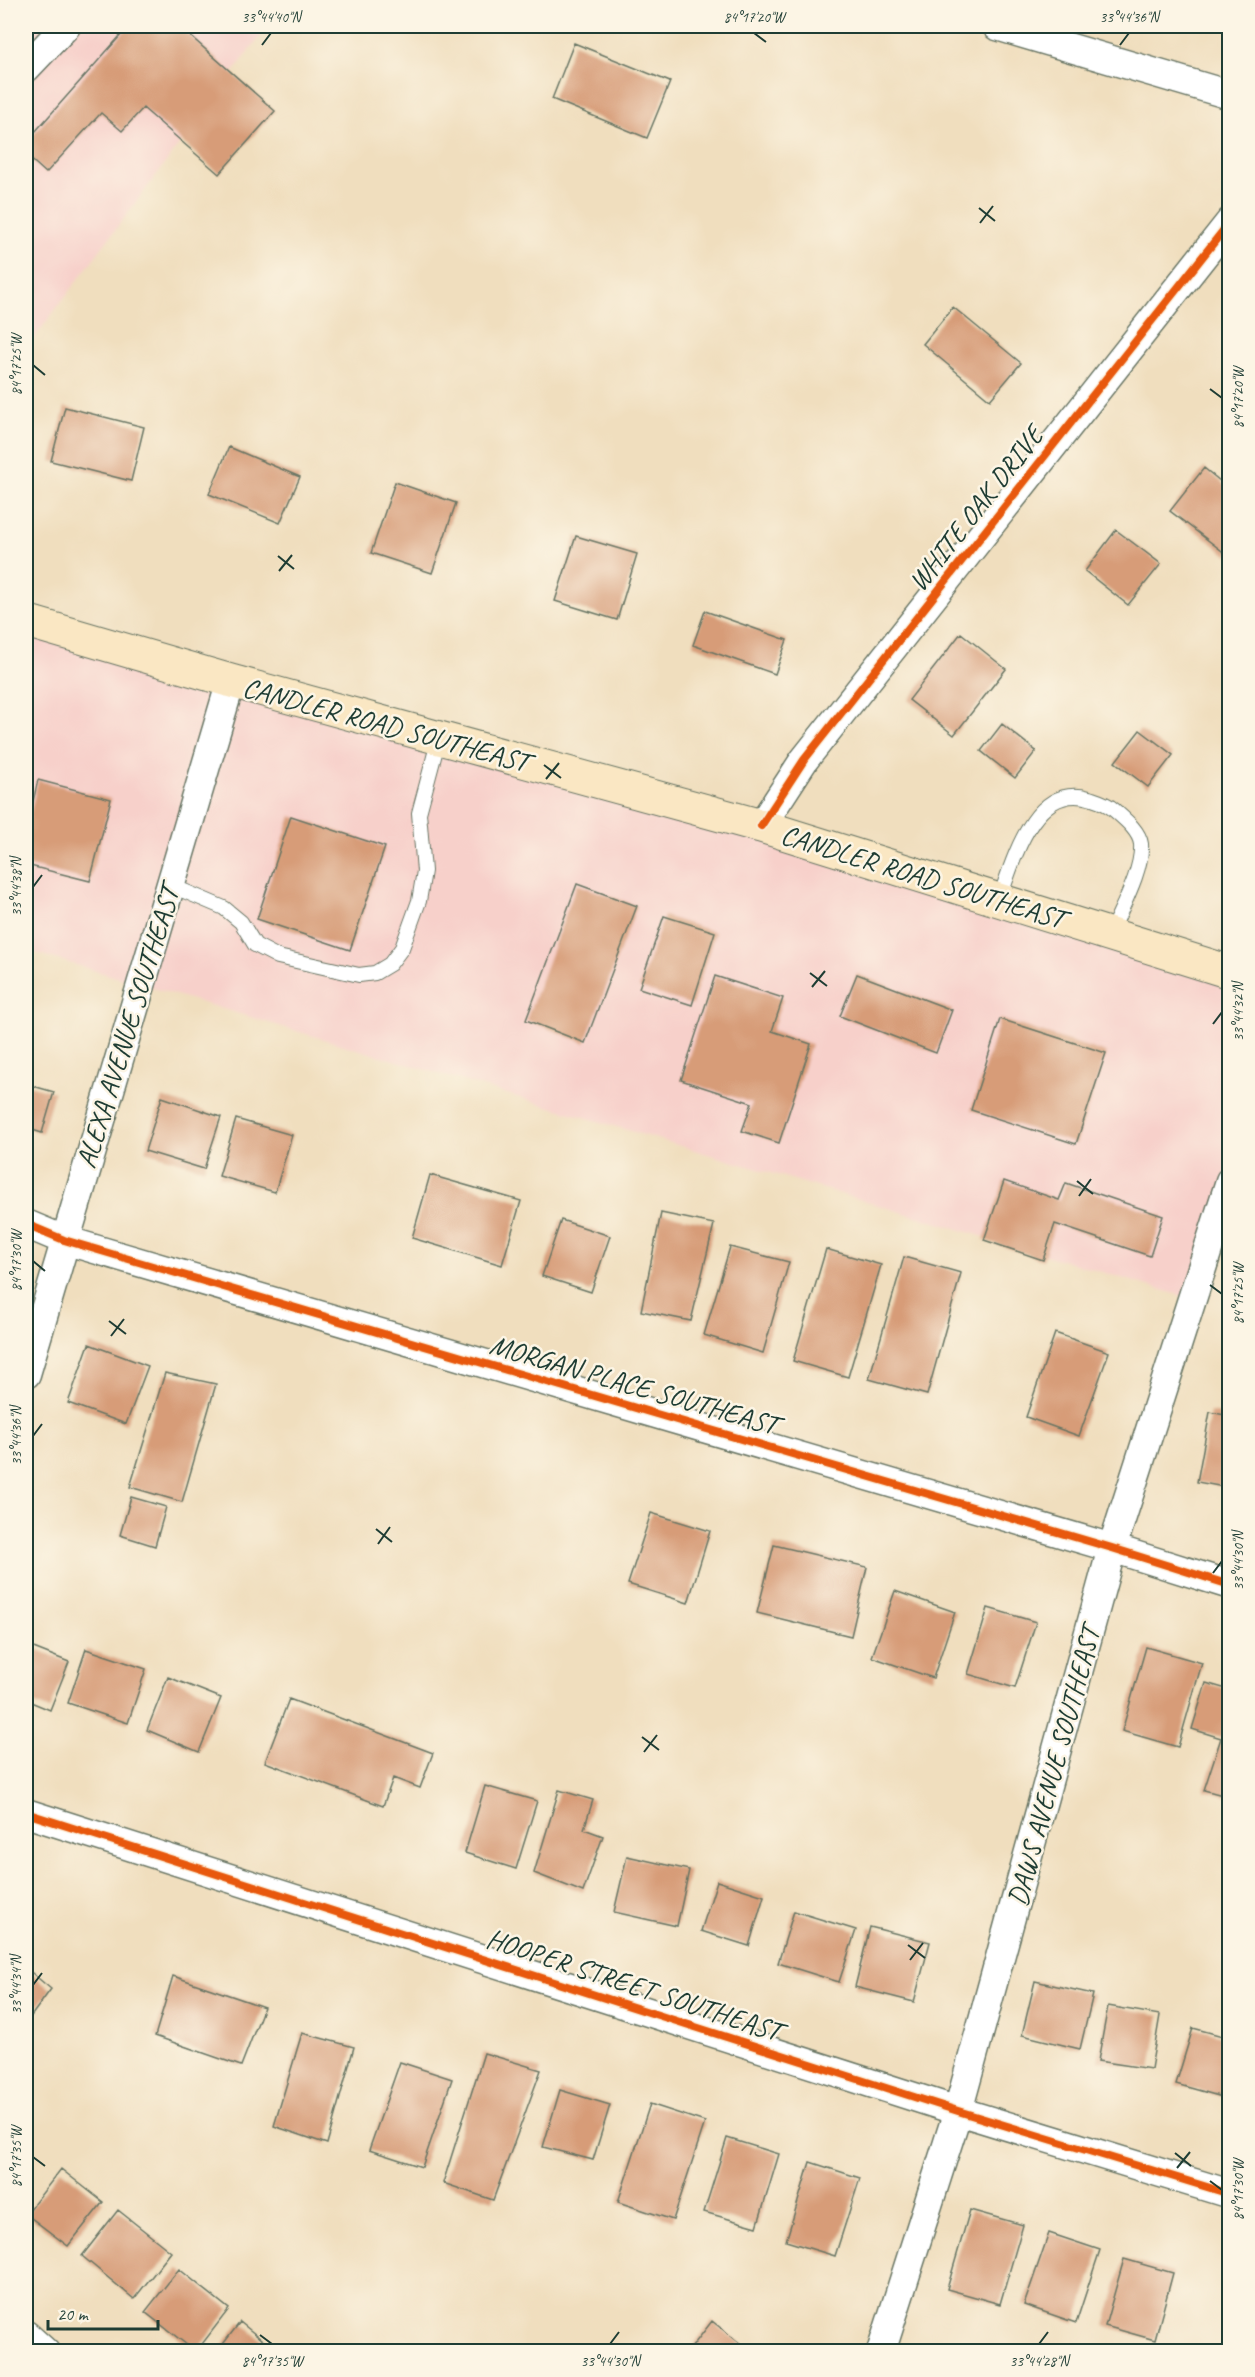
<svg xmlns="http://www.w3.org/2000/svg" width="1255" height="2377" viewBox="0 0 1255 2377" font-family="Caveat,sans-serif">
	<style>
		.built { fill: #f7d0ca }
		.building { fill: #d79c78 }
		.lines { fill: none; stroke-linecap: round; stroke-linejoin: round }
		.lane-casing { stroke: #687564; stroke-width: 16 }
		.street-casing { stroke: #687564; stroke-width: 31 }
		.secondary-casing { stroke: #687564; stroke-width: 35 }
		.lane { stroke: #fff; stroke-width: 14 }
		.street { stroke: #fff; stroke-width: 28 }
		.secondary { stroke: #fae7c3; stroke-width: 33 }
		.cycleway-casing { stroke: #fcf5e5; stroke-width: 11 }
		.cycleway { stroke: #e8590c; stroke-width: 8 }
		.ticks { fill: none; stroke: #1f3d34; stroke-width: 2 }
		.labels { text-anchor: middle; stroke-width: 5; stroke-linejoin: round; paint-order: stroke }
		.street-label { font-size: 28px; fill: #1f3d34; stroke: #fcf5e5 }
		.neatline { fill: none; stroke: #1f3d34; stroke-width: 2 }
		.ticks-label { font-size: 15px; text-anchor: middle; fill: #1f3d34 }
	</style>
	<rect width="100%" height="100%" fill="#fcf5e5"/>
	<filter id="ink" filterUnits="userSpaceOnUse"><feTurbulence type="fractalNoise" baseFrequency=".0167" numOctaves="2"/><feDisplacementMap in="SourceGraphic" scale="12" xChannelSelector="R" yChannelSelector="G"/><feConvolveMatrix kernelMatrix="1 2 1 2 8 2 1 2 1" color-interpolation-filters="sRGB"/></filter>
	<filter id="wash" filterUnits="userSpaceOnUse"><feTurbulence type="fractalNoise" baseFrequency=".008" numOctaves="4" result="noise"/><feDisplacementMap in="SourceGraphic" scale="24" xChannelSelector="R" yChannelSelector="G"/><feGaussianBlur stdDeviation="1.35" result="paint"/><feColorMatrix in="noise" values="0 0 0 0 0 0 0 0 0 0 0 0 0 0 0 0 0 1.4 0 .05"/><feComposite in="paint" operator="in"/></filter>
	<g filter="url(#wash)">
		<rect width="100%" height="100%" fill="#f0debe"/>
		<path class="built" d="M26,26H268L26,349Z
			M26,614L1229,971V1212L1202,1302L26,950Z"/>
		<g id="blocks">
			<path class="building" d="M129,26H179L275,111L219,174L143,108L122,131L101,113L46,173L26,155V142Z
				M574,43L670,82L647,138L552,99Z
				M953,307L1021,363L990,400L923,344Z
				M65,407L144,427L131,481L51,461Z
				M229,447L300,477L280,523L209,494Z
				M1204,468L1225,485L1230,480V557L1170,511Z
				M395,482L456,503L432,573L371,553Z
				M1116,530L1161,564L1128,605L1085,571Z
				M576,536L637,554L617,620L555,601Z
				M705,611L787,640L775,674L693,645Z
				M961,633L1006,669L954,735L909,700Z
				M1002,724L1036,751L1015,778L981,751Z
				M1140,730L1173,755L1148,787L1115,762Z
				M38,780L111,799L90,881L26,865V831Z
				M291,816L385,847L350,950L257,919Z
				M577,884L637,906L585,1043L526,1020Z
				M664,916L715,932L692,1005L639,988Z
				M857,974L952,1010L936,1053L840,1016Z
				M715,976L783,998L772,1031L811,1044L779,1143L742,1131L752,1103L681,1080Z
				M1000,1019L1106,1053L1076,1144L971,1110Z
				M26,1084L54,1092L42,1133L26,1128Z
				M162,1097L221,1117L204,1169L145,1151Z
				M236,1119L292,1135L275,1192L219,1176Z
				M430,1175L521,1201L502,1265L412,1238Z
				M1004,1181L1059,1200L1066,1183L1163,1216L1150,1256L1055,1224L1043,1260L984,1240Z
				M661,1213L714,1224L691,1321L641,1311Z
				M561,1220L610,1236L591,1292L542,1276Z
				M730,1247L789,1262L763,1353L704,1335Z
				M826,1249L881,1265L848,1377L793,1361Z
				M904,1257L961,1273L927,1395L869,1379Z
				M1055,1333L1109,1352L1079,1436L1026,1417Z
				M89,1344L148,1366L126,1424L68,1403Z
				M165,1373L216,1384L182,1502L130,1487Z
				M1210,1412L1230,1416V1488L1197,1482Z
				M131,1497L166,1507L155,1546L120,1535Z
				M651,1513L710,1531L688,1603L628,1584Z
				M774,1545L867,1567L851,1636L757,1613Z
				M895,1591L955,1612L933,1678L872,1657Z
				M988,1608L1036,1622L1015,1688L968,1674Z
				M26,1645L69,1662L50,1710L26,1700Z
				M1146,1647L1202,1663L1178,1747L1122,1731Z
				M86,1649L146,1669L128,1723L68,1703Z
				M168,1677L221,1698L199,1752L147,1730Z
				M1206,1683L1230,1690V1797L1204,1790L1221,1738L1192,1729Z
				M289,1699L433,1753L420,1788L393,1778L383,1806L265,1762Z
				M485,1786L537,1801L516,1869L465,1853Z
				M559,1790L593,1800L584,1829L603,1836L583,1892L534,1873Z
				M627,1856L689,1870L677,1926L614,1912Z
				M717,1881L764,1896L749,1946L701,1931Z
				M794,1911L856,1930L839,1982L778,1963Z
				M870,1927L930,1942L914,2002L855,1987Z
				M26,1968L51,1989L26,2023Z
				M173,1976L264,2007L241,2066L155,2036Z
				M1035,1981L1093,1994L1080,2049L1022,2035Z
				M1108,2006L1160,2015L1151,2069L1098,2061Z
				M1193,2028L1230,2038V2088L1226,2098L1176,2084Z
				M302,2033L354,2047L327,2144L274,2126Z
				M484,2053L541,2070L493,2200L443,2183Z
				M400,2062L452,2079L422,2167L369,2150Z
				M560,2090L610,2105L593,2160L543,2147Z
				M650,2104L705,2122L673,2220L618,2202Z
				M727,2138L779,2154L757,2227L704,2212Z
				M810,2162L860,2178L835,2256L786,2241Z
				M61,2169L103,2202L68,2246L26,2214Z
				M118,2210L171,2252L134,2299L82,2256Z
				M970,2210L1023,2225L1000,2304L947,2289Z
				M1049,2233L1100,2250L1076,2323L1024,2305Z
				M1124,2259L1173,2273L1155,2340L1105,2326Z
				M179,2269L229,2309L196,2352L145,2312Z
				M712,2321L751,2352H688Z
				M240,2322L277,2352H217Z"/>
		</g>
	</g>
	<g filter="url(#ink)">
		<use href="#blocks" fill-opacity="0" stroke="#687564" stroke-width="1.5"/>
		<g class="lines">
			<defs>
				<path id="lane" d="M170,885L224,908L241,922L255,945L278,957L359,975L375,973L390,964L402,948L419,901L424,871L419,813L439,738
					M999,900C1013,862 1033,782 1089,798C1098,801 1106,803 1113,809C1123,818 1139,830 1141,844C1143,871 1120,910 1110,935"/>
				<path id="street" d="M997,26L1230,95
					M26,68L66,26
					M761,826L804,760L1230,222
					M26,1224L64,1240L1112,1548L1230,1585
					M26,1374L231,681
					M26,1813L958,2111L1230,2194
					M26,2335L45,2352
					M881,2352L958,2111L1112,1548L1230,1181"/>
				<path id="secondary" d="M26,621L231,681L761,826L1230,972"/>
			</defs>
			<use href="#lane" class="lane-casing"/>
			<use href="#street" class="street-casing"/>
			<use href="#secondary" class="secondary-casing"/>
			<use href="#lane" class="lane"/>
			<use href="#street" class="street"/>
			<use href="#secondary" class="secondary"/>
			<defs>
				<path id="cycleway" d="M761,826L804,760L1230,222
					M26,1224L64,1240L1112,1548L1230,1585
					M26,1813L958,2111L1230,2194"/>
			</defs>
			<use href="#cycleway" class="cycleway-casing"/>
			<use href="#cycleway" class="cycleway"/>
		</g>
	</g>
	<path class="ticks" d="M754,33L766,42M262,45L271,33M1120,45L1129,33M979,208L995,221M980,223L993,206M33,365L45,375M1210,389L1222,398M278,556L294,569M279,571L292,555M544,765L561,778M546,779L559,763M33,887L42,875M810,973L827,986M812,987L825,971M1213,1024L1222,1012M1077,1181L1093,1194M1079,1196L1091,1179M33,1261L45,1271M1210,1285L1222,1294M109,1321L126,1334M111,1336L124,1319M33,1436L42,1424M376,1529L392,1542M378,1544L390,1527M1213,1573L1222,1561M642,1737L659,1750M644,1752L657,1735M908,1945L925,1958M910,1960L923,1943M33,1985L42,1973M1175,2153L1191,2166M33,2157L45,2166M1177,2168L1190,2152M1210,2181L1222,2190M260,2335L272,2344M610,2344L619,2332M1039,2344L1048,2332"/>
	<g class="labels">
		<g class="street-label">
			<text transform="translate(975 508) rotate(-52)" y="10">WHITE OAK DRIVE</text>
			<text transform="translate(386 724) rotate(15)" y="10">CANDLER ROAD SOUTHEAST</text>
			<text transform="translate(923 876) rotate(17)" y="10">CANDLER ROAD SOUTHEAST</text>
			<text transform="translate(127 1027) rotate(-73)" y="10">ALEXA AVENUE SOUTHEAST</text>
			<text transform="translate(634 1384) rotate(16)" y="10">MORGAN PLACE SOUTHEAST</text>
			<text transform="translate(1053 1766) rotate(-75)" y="10">DAWS AVENUE SOUTHEAST</text>
			<text transform="translate(634 1984) rotate(18)" y="10">HOOPER STREET SOUTHEAST</text>
		</g>
	</g>
	<rect width="1255" height="2377" fill="none" stroke="#fcf5e5" stroke-width="66"/>
	<path d="M48 2320v9h110v-9" fill="none" stroke="#1f3d34" stroke-width="3"/>
	<text x="57" y="2320" font-size="18" fill="#1f3d34" stroke="#fcf5e5" stroke-width="4.5" paint-order="stroke">20 m</text>
	<rect x="33" y="33" width="1189" height="2311" class="neatline"/>
	<g class="ticks-label">
		<text x="271" y="22">33°44'40"N</text>
		<text x="754" y="22">84°17'20"W</text>
		<text x="1129" y="22">33°44'36"N</text>
		<text transform="translate(16 365) rotate(-90)" y="5">84°17'25"W</text>
		<text transform="translate(1238 398) rotate(-90)" y="5">84°17'20"W</text>
		<text transform="translate(16 887) rotate(-90)" y="5">33°44'38"N</text>
		<text transform="translate(1238 1012) rotate(-90)" y="5">33°44'32"N</text>
		<text transform="translate(16 1261) rotate(-90)" y="5">84°17'30"W</text>
		<text transform="translate(1238 1294) rotate(-90)" y="5">84°17'25"W</text>
		<text transform="translate(16 1436) rotate(-90)" y="5">33°44'36"N</text>
		<text transform="translate(1238 1561) rotate(-90)" y="5">33°44'30"N</text>
		<text transform="translate(16 1985) rotate(-90)" y="5">33°44'34"N</text>
		<text transform="translate(16 2157) rotate(-90)" y="5">84°17'35"W</text>
		<text transform="translate(1238 2190) rotate(-90)" y="5">84°17'30"W</text>
		<text x="272" y="2366">84°17'35"W</text>
		<text x="610" y="2366">33°44'30"N</text>
		<text x="1039" y="2366">33°44'28"N</text>
	</g>
</svg>
